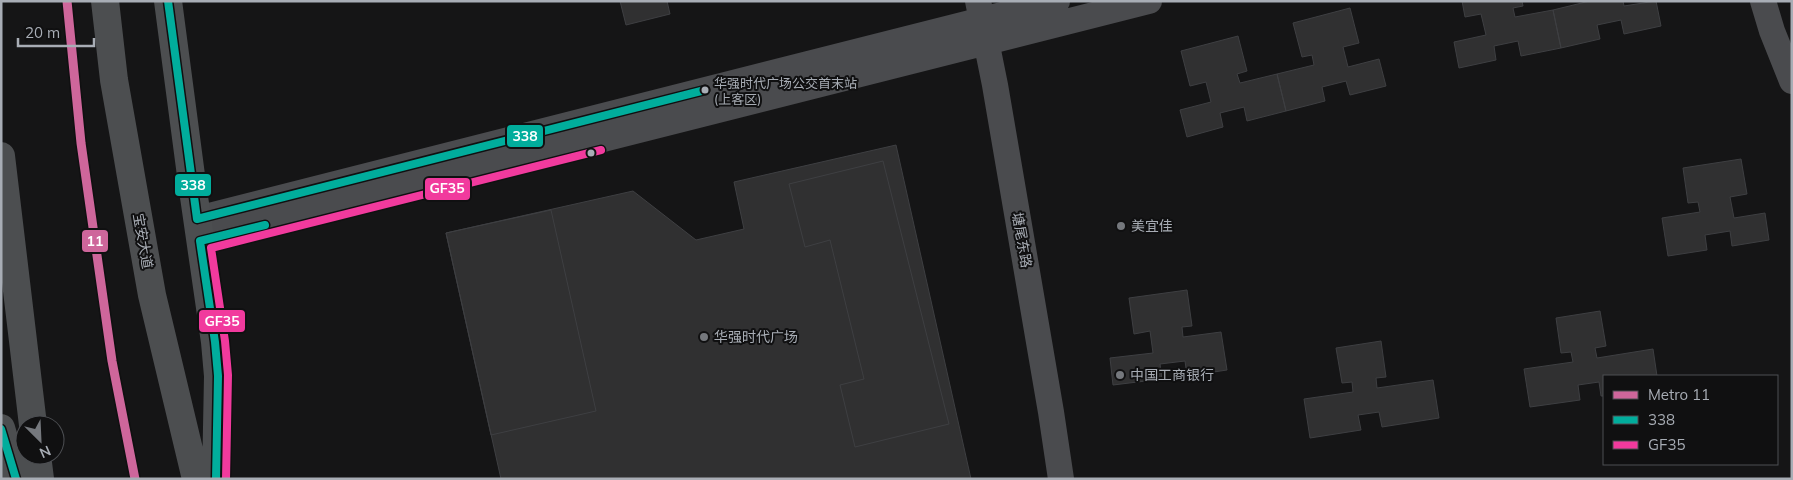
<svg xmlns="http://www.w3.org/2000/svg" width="1793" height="480" viewBox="0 0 1793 480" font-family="Mulish,'Noto Sans SC',sans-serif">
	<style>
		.building { fill: #303031; stroke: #3e3f42 }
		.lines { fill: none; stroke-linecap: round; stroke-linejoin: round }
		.minor { stroke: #4a4b4e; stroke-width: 26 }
		.major { stroke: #4c4e50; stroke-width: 28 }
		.bus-1-casing { stroke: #101011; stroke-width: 11 }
		.bus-2-casing { stroke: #101011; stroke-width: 11 }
		.bus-1 { stroke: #01ad9c; stroke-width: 8 }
		.bus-2 { stroke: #f13a9d; stroke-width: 8 }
		.metro-1-casing { stroke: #101011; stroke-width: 12 }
		.metro-1 { stroke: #ce669b; stroke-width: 9 }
		.bus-dot { fill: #a8adb5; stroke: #101011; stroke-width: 2 }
		.poi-dot { fill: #75787d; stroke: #101011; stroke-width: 2 }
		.labels { text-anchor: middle; stroke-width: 4; stroke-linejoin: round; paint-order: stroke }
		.bus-label { font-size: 13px; fill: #a8adb5; stroke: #101011; text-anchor: start }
		.poi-label { font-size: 14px; fill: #a8adb5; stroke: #101011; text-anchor: start }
		.street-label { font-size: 14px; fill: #a8adb5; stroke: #101011 }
		.line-badge { stroke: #101011; stroke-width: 2 }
		.badge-label { font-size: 14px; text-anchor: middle; font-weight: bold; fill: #fff }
	</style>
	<rect width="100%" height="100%" fill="#151516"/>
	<path class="building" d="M620,1H667L670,14L626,25Z
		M1462,1H1522L1523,6L1513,8L1515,17L1553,10L1561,48L1521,56L1518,41L1494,46L1496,60L1459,68L1454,42L1486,35L1481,14L1465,17Z
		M1623,1L1624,6L1656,1L1661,26L1624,34L1621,20L1597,25L1600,39L1561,48L1553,10L1590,1Z
		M1350,8L1359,43L1343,47L1348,67L1379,59L1386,86L1350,95L1346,81L1322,87L1325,101L1286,111L1277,74L1314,65L1312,55L1302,57L1293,23Z
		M1238,36L1247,71L1237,74L1240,83L1277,74L1286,111L1247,121L1244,107L1220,113L1223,127L1187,137L1180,110L1211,102L1206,82L1190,86L1181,51Z
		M896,145L971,479H501L446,233L633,191L696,240L744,229L734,182Z
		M1741,159L1747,194L1730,197L1734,218L1765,213L1769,240L1732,246L1730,231L1705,235L1707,250L1668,256L1662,218L1700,212L1698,202L1688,203L1683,168Z
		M883,161L949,424L855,447L840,385L864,379L830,240L805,247L789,184Z
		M551,210L596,411L491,435L446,233Z
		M1187,290L1192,326L1182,327L1183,337L1221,332L1227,370L1187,376L1185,361L1160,364L1162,379L1113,385L1110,358L1153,353L1150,331L1134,334L1129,298Z
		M1600,311L1606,346L1595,348L1597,358L1653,349L1657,376H1604V396H1601L1599,382L1578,385L1580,400L1530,407L1524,369L1573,362L1571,352L1561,353L1556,318Z
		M1381,341L1386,377L1376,378L1377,388L1433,380L1439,418L1382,427L1379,412L1358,415L1361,430L1310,438L1304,399L1353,392L1352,382L1342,383L1336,348Z"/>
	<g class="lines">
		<path class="minor" d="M978,1L995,85L1051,412L1061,479
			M1763,1L1772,31L1792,81
			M197,219L1057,1
			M200,241L1149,1"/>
		<path class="major" d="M105,1L114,80L152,295L196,479
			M168,1L192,183L215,342L218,376L216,479
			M1,156L33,425
			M1,428L16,479
			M37,455L40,479"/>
		<defs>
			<path id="bus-1" d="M168,1L197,219L705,90
				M1,429L16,479
				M216,479L218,376L215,342L200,241L265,225"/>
			<path id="bus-2" d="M226,479L228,375L225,341L211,248L601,150"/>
		</defs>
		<use href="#bus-1" class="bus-1-casing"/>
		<use href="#bus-2" class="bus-2-casing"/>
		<use href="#bus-1" class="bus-1"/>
		<use href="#bus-2" class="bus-2"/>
		<defs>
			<path id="metro-1" d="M67,1L81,143L112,361L135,479"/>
		</defs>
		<use href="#metro-1" class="metro-1-casing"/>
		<use href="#metro-1" class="metro-1"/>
	</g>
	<g class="bus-dot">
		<circle cx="705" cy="90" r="4.5"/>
		<circle cx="591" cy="153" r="4.5"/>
	</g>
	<g class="poi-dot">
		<circle cx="1121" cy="226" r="5"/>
		<circle cx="704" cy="337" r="5"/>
		<circle cx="1120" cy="375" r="5"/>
	</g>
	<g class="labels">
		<g class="bus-label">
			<text x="714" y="88">华强时代广场公交首末站<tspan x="714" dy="16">(上客区)</tspan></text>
		</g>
		<g class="poi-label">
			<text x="1131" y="231">美宜佳</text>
			<text x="714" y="342">华强时代广场</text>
			<text x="1130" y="380">中国工商银行</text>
		</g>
		<g class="street-label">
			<text transform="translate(1022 240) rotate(80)" y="5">塘尾东路</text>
			<text transform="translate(143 241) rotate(80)" y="5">宝安大道</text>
		</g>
	</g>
	<g class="line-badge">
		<rect x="506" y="124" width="38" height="24" rx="5" fill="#01ad9c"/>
		<rect x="174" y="173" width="38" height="24" rx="5" fill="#01ad9c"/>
		<rect x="424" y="177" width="47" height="24" rx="5" fill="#f13a9d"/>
		<rect x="81" y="229" width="28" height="24" rx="5" fill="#ce669b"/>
		<rect x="198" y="309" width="48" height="24" rx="5" fill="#f13a9d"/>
	</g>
	<g class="badge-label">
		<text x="525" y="141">338</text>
		<text x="193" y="190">338</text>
		<text x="447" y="193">GF35</text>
		<text x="95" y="246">11</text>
		<text x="222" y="326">GF35</text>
	</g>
	<rect width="1793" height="480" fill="none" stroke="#a8adb5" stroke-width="5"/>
	<rect x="1603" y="375" width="175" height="90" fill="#101011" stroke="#4d4f53"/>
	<rect x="1613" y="391" width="25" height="8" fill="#ce669b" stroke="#4d4f53"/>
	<text x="1648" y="400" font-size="15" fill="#a8adb5">Metro 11</text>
	<rect x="1613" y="416" width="25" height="8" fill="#01ad9c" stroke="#4d4f53"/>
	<text x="1648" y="425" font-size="15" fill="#a8adb5">338</text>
	<rect x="1613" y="441" width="25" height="8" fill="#f13a9d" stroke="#4d4f53"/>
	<text x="1648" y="450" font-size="15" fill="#a8adb5">GF35</text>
	<g transform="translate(40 440) rotate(156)"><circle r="24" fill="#101011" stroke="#4d4f53"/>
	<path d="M0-4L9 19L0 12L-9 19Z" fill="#75787d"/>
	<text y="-8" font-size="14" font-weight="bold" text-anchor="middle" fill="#a8adb5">N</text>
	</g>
	<path d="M18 38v8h76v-8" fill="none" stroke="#a8adb5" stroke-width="2.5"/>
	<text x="25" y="38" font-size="15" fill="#a8adb5" stroke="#101011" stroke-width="4" paint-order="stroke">20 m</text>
</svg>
